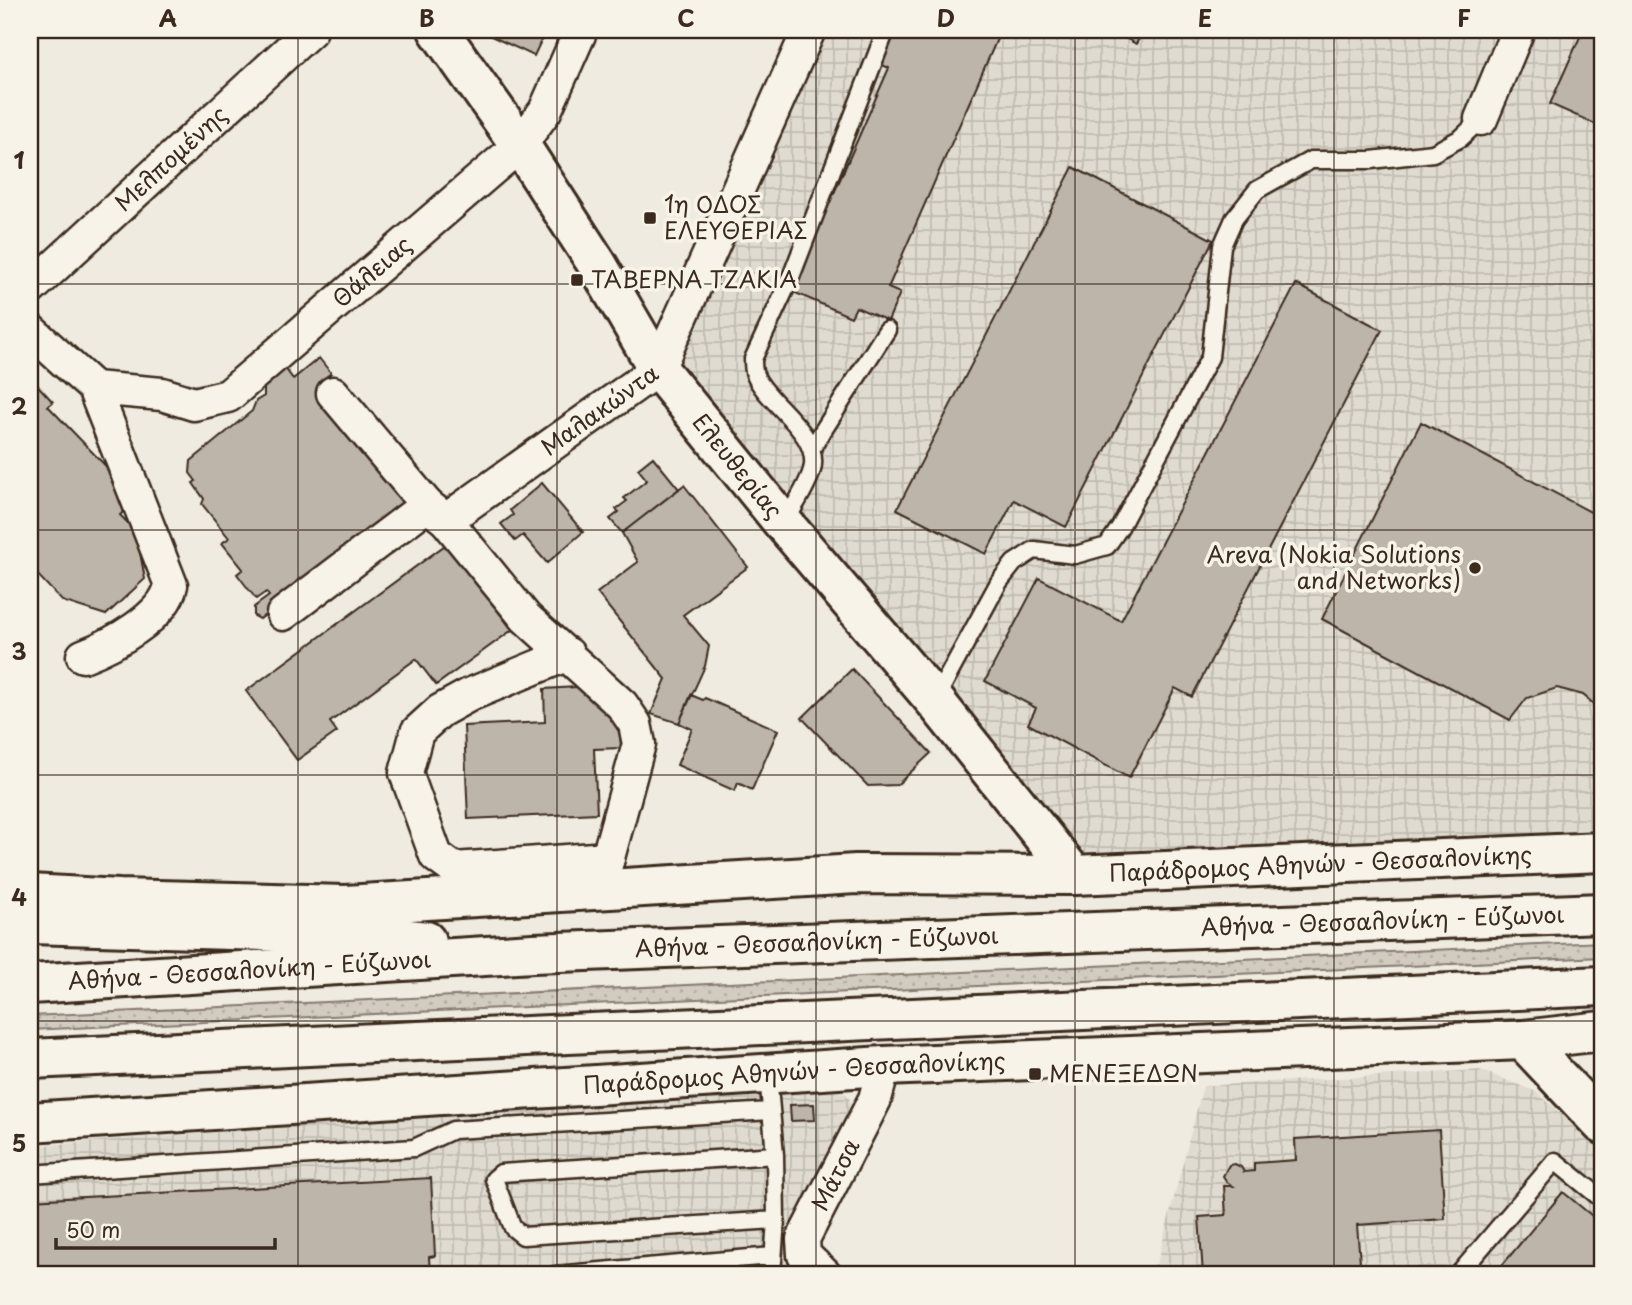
<svg xmlns="http://www.w3.org/2000/svg" width="1632" height="1305" viewBox="0 0 1632 1305" font-family="'Playpen Sans',sans-serif">
	<style>
		.industrial { fill: url(#industrial-grid) }
		.grass { fill: url(#grass-dots); stroke: #867a6f; stroke-width: 2 }
		.building { fill: #bdb5aa; stroke: #3b2a1e; stroke-width: 2 }
		.lines { fill: none; stroke-linecap: round; stroke-linejoin: round }
		.service-casing { stroke: #3b2a1e; stroke-width: 21 }
		.minor-casing { stroke: #3b2a1e; stroke-width: 37 }
		.tertiary-casing { stroke: #3b2a1e; stroke-width: 44 }
		.secondary-casing { stroke: #3b2a1e; stroke-width: 44 }
		.motorway-casing { stroke: #3b2a1e; stroke-width: 44 }
		.service { stroke: #f7f3e8; stroke-width: 16 }
		.minor { stroke: #f7f3e8; stroke-width: 32 }
		.tertiary { stroke: #f7f3e8; stroke-width: 38 }
		.secondary { stroke: #f7f3e8; stroke-width: 38 }
		.motorway { stroke: #f7f3e8; stroke-width: 38 }
		.grid { fill: none; stroke: #3b2a1e; stroke-width: 2; stroke-opacity: 0.55 }
		.poi-dot { fill: #3b2a1e; stroke: #f7f3e8; stroke-width: 2.5 }
		.labels { text-anchor: middle; stroke-width: 7; stroke-linejoin: round; paint-order: stroke }
		.street-label { font-size: 23px; fill: #3b2a1e; stroke: #f7f3e8 }
		.poi-label { font-size: 23px; fill: #3b2a1e; stroke: #f7f3e8; text-anchor: start }
		.neatline { fill: none; stroke: #3b2a1e; stroke-width: 2.5 }
		.grid-label { font-size: 23px; text-anchor: middle; font-weight: bold; fill: #3b2a1e }
	</style>
	<defs>
		<pattern id="industrial-grid" width="8" height="8" patternUnits="userSpaceOnUse" patternTransform="scale(1.75)"><rect width="8" height="8" fill="#e0dbd0"/><path d="M0 4h8M4 0v8" fill="none" stroke="#c1bcb2"/></pattern>
		<pattern id="grass-dots" width="8" height="8" patternUnits="userSpaceOnUse" patternTransform="scale(1.75)"><rect width="8" height="8" fill="#d1cbc0"/><path d="M2 2h.1M6 6h.1" fill="none" stroke="#b4aea5" stroke-width="1.8" stroke-linecap="round"/></pattern>
	</defs>
	<rect width="100%" height="100%" fill="#efebe0"/>
	<filter id="ink" filterUnits="userSpaceOnUse"><feTurbulence type="fractalNoise" baseFrequency=".0143" numOctaves="2"/><feDisplacementMap in="SourceGraphic" scale="14" xChannelSelector="R" yChannelSelector="G"/><feConvolveMatrix kernelMatrix="1 2 1 2 8 2 1 2 1" color-interpolation-filters="sRGB"/></filter>
	<g filter="url(#ink)">
		<path class="industrial" d="M797,30H1602V832L1037,859L641,377Z
			M1480,1070L1537,1092L1602,1150V1275H1144L1157,1263L1203,1086Z
			M830,1088L846,1094L852,1103L851,1116L791,1229L788,1257L794,1269L803,1275H30V1146Z"/>
		<path class="grass" d="M1602,942V957L30,1030V1016Z"/>
		<path class="building" d="M494,30H546L534,56L491,36Z
			M890,30H1001L888,288L900,293L888,321L856,307L851,317L791,291L889,68L876,62Z
			M1111,30H1144L1136,44Z
			M1583,30H1602V127L1550,104Z
			M1073,167L1213,240L1066,527L1014,500L986,554L897,509Z
			M1296,284L1382,330L1192,697L1175,688L1129,778L1028,724L1036,708L985,681L1039,578L1121,621Z
			M319,358L331,373L320,382L413,498L260,619L254,616V607L269,596L266,592L256,599L237,574L243,569L222,543L229,538L202,504L204,499L193,483L196,481L190,473L191,461L252,411L256,401L264,396V386L285,368L293,379Z
			M30,377L53,402L48,406L125,486L133,503L120,515L136,531L145,579L106,615L62,601L36,573L30,578Z
			M1421,422L1602,518V711L1583,695L1557,688L1527,698L1510,720L1322,619Z
			M653,457L679,489L622,533L610,519L619,512L616,509L627,501L624,498L647,480L638,469Z
			M542,483L583,532L547,563L523,535L515,541L501,524L513,515L510,510Z
			M684,485L748,567L683,615L709,646L705,666L679,723L651,714L666,679L597,593L638,562L622,533Z
			M448,543L512,630L436,685L416,659L330,722L337,732L297,760L246,691Z
			M852,669L931,753L897,785L868,786L802,718Z
			M594,686L619,711L621,748L594,749L597,813L468,819L464,726L545,722L544,689Z
			M691,695L703,700L705,698L778,730L752,790L738,783L735,791L677,765L692,729L679,723Z
			M814,1104L815,1120L791,1121L790,1105Z
			M1439,1130L1445,1219L1357,1225L1361,1275H1203L1199,1217L1226,1215L1224,1186H1233L1227,1182L1223,1176L1229,1165L1235,1164L1241,1167L1244,1172L1254,1171V1163L1296,1160L1295,1139Z
			M431,1178L435,1256L429,1257L430,1275H30V1200Z
			M1563,1192L1602,1224V1275H1494Z"/>
		<g class="lines">
			<defs>
				<path id="service" d="M812,448L887,330
					M784,524C793,507 807,488 812,470C822,434 767,404 755,375C753,370 753,364 753,359L791,277L886,30
					M936,698L999,582L1014,563L1034,550L1075,555L1107,546L1120,527L1210,357L1222,246L1234,219L1257,190L1311,160H1371L1433,153L1461,138L1481,119
					M768,1075L775,1155L776,1220L523,1236L513,1228L494,1179L501,1173L775,1155
					M30,1174L414,1148L453,1130L771,1111
					M555,1275L773,1256
					M772,1275L776,1220
					M1458,1275L1555,1161L1602,1199"/>
				<g id="minor">
					<path d="M1481,119L1518,30"/>
					<path id="s1" d="M30,289L311,30"/>
					<path d="M30,330L94,388L171,585C165,617 112,645 83,656"/>
					<path id="s2" d="M94,388L162,394L194,404L228,396L520,145L545,111L581,30"/>
					<path d="M427,505L446,520L526,618L622,705L635,724L639,744L603,876"/>
					<path id="s3" d="M446,520L658,369L809,30"/>
					<path d="M283,614L427,505L333,393"/>
					<path d="M568,654L469,695L440,711L417,732L406,773L436,856L454,869L608,858"/>
					<path id="s4" d="M825,1275L804,1255L803,1239L875,1099L884,1066"/>
				</g>
				<g id="tertiary">
					<path id="s5" d="M438,30L520,145L597,264L658,369L784,524L935,701L1074,875"/>
					<path d="M1523,1040L1602,1124"/>
				</g>
				<g id="secondary">
					<path id="s6" d="M30,894L119,899L345,905L856,874L1074,875L1602,852"/>
					<path id="s7" d="M30,1122L884,1066L1523,1040L1602,1031"/>
				</g>
				<g id="motorway">
					<path d="M30,924L363,934L426,941"/>
					<path id="s8" d="M30,984L533,953L1602,913"/>
					<path d="M30,1059L1602,986"/>
				</g>
			</defs>
			<use href="#service" class="service-casing"/>
			<use href="#minor" class="minor-casing"/>
			<use href="#tertiary" class="tertiary-casing"/>
			<use href="#secondary" class="secondary-casing"/>
			<use href="#motorway" class="motorway-casing"/>
			<use href="#service" class="service"/>
			<use href="#minor" class="minor"/>
			<use href="#tertiary" class="tertiary"/>
			<use href="#secondary" class="secondary"/>
			<use href="#motorway" class="motorway"/>
		</g>
	</g>
	<path class="grid" d="M298,30V1275M557,30V1275M816,30V1275M1075,30V1275M1334,30V1275M30,284H1602M30,530H1602M30,775H1602M30,1021H1602"/>
	<g class="poi-dot">
		<rect x="643" y="211" width="14" height="14" rx="3.5"/>
		<rect x="570" y="273" width="14" height="14" rx="3.5"/>
		<circle cx="1475" cy="568" r="7"/>
		<rect x="1028" y="1067" width="14" height="14" rx="3.5"/>
	</g>
	<g class="labels">
		<g class="street-label">
			<text dy="8" stroke="none"><textPath href="#s1" startOffset="192">Μελπομένης</textPath></text>
			<text dy="8" stroke="none"><textPath href="#s2" startOffset="327">Θάλειας</textPath></text>
			<text dy="8" stroke="none"><textPath href="#s3" startOffset="189">Μαλακώντα</textPath></text>
			<text dy="8" stroke="none"><textPath href="#s5" startOffset="530">Ελευθερίας</textPath></text>
			<text dy="8" stroke="none"><textPath href="#s6" startOffset="1292">Παράδρομος Αθηνών - Θεσσαλονίκης</textPath></text>
			<text dy="8" stroke="none"><textPath href="#s8" startOffset="1354">Αθήνα - Θεσσαλονίκη - Εύζωνοι</textPath></text>
			<text dy="8" stroke="none"><textPath href="#s8" startOffset="788">Αθήνα - Θεσσαλονίκη - Εύζωνοι</textPath></text>
			<text dy="8" stroke="none"><textPath href="#s8" startOffset="220">Αθήνα - Θεσσαλονίκη - Εύζωνοι</textPath></text>
			<text dy="8" stroke="none"><textPath href="#s7" startOffset="766">Παράδρομος Αθηνών - Θεσσαλονίκης</textPath></text>
			<text dy="8" stroke="none"><textPath href="#s4" startOffset="117">Μάτσα</textPath></text>
		</g>
		<g class="poi-label">
			<text x="664" y="213">1η ΟΔΟΣ<tspan x="664" dy="26">ΕΛΕΥΘΕΡΙΑΣ</tspan></text>
			<text x="591" y="288">ΤΑΒΕΡΝΑ ΤΖΑΚΙΑ</text>
			<text x="1461" y="563" text-anchor="end">Areva (Nokia Solutions<tspan x="1461" dy="26">and Networks)</tspan></text>
			<text x="1049" y="1082">ΜΕΝΕΞΕΔΩΝ</text>
		</g>
	</g>
	<rect width="1632" height="1305" fill="none" stroke="#f7f3e8" stroke-width="77"/>
	<path d="M56 1238v10h219v-10" fill="none" stroke="#3b2a1e" stroke-width="3.5"/>
	<text x="66" y="1238" font-size="21" fill="#3b2a1e" stroke="#f7f3e8" stroke-width="5" paint-order="stroke">50 m</text>
	<rect x="38" y="38" width="1556" height="1228" class="neatline"/>
	<g class="grid-label">
		<text x="168" y="27">A</text>
		<text x="427" y="27">B</text>
		<text x="686" y="27">C</text>
		<text x="946" y="27">D</text>
		<text x="1205" y="27">E</text>
		<text x="1464" y="27">F</text>
		<text x="19" y="169">1</text>
		<text x="19" y="415">2</text>
		<text x="19" y="660">3</text>
		<text x="19" y="906">4</text>
		<text x="19" y="1152">5</text>
	</g>
</svg>
